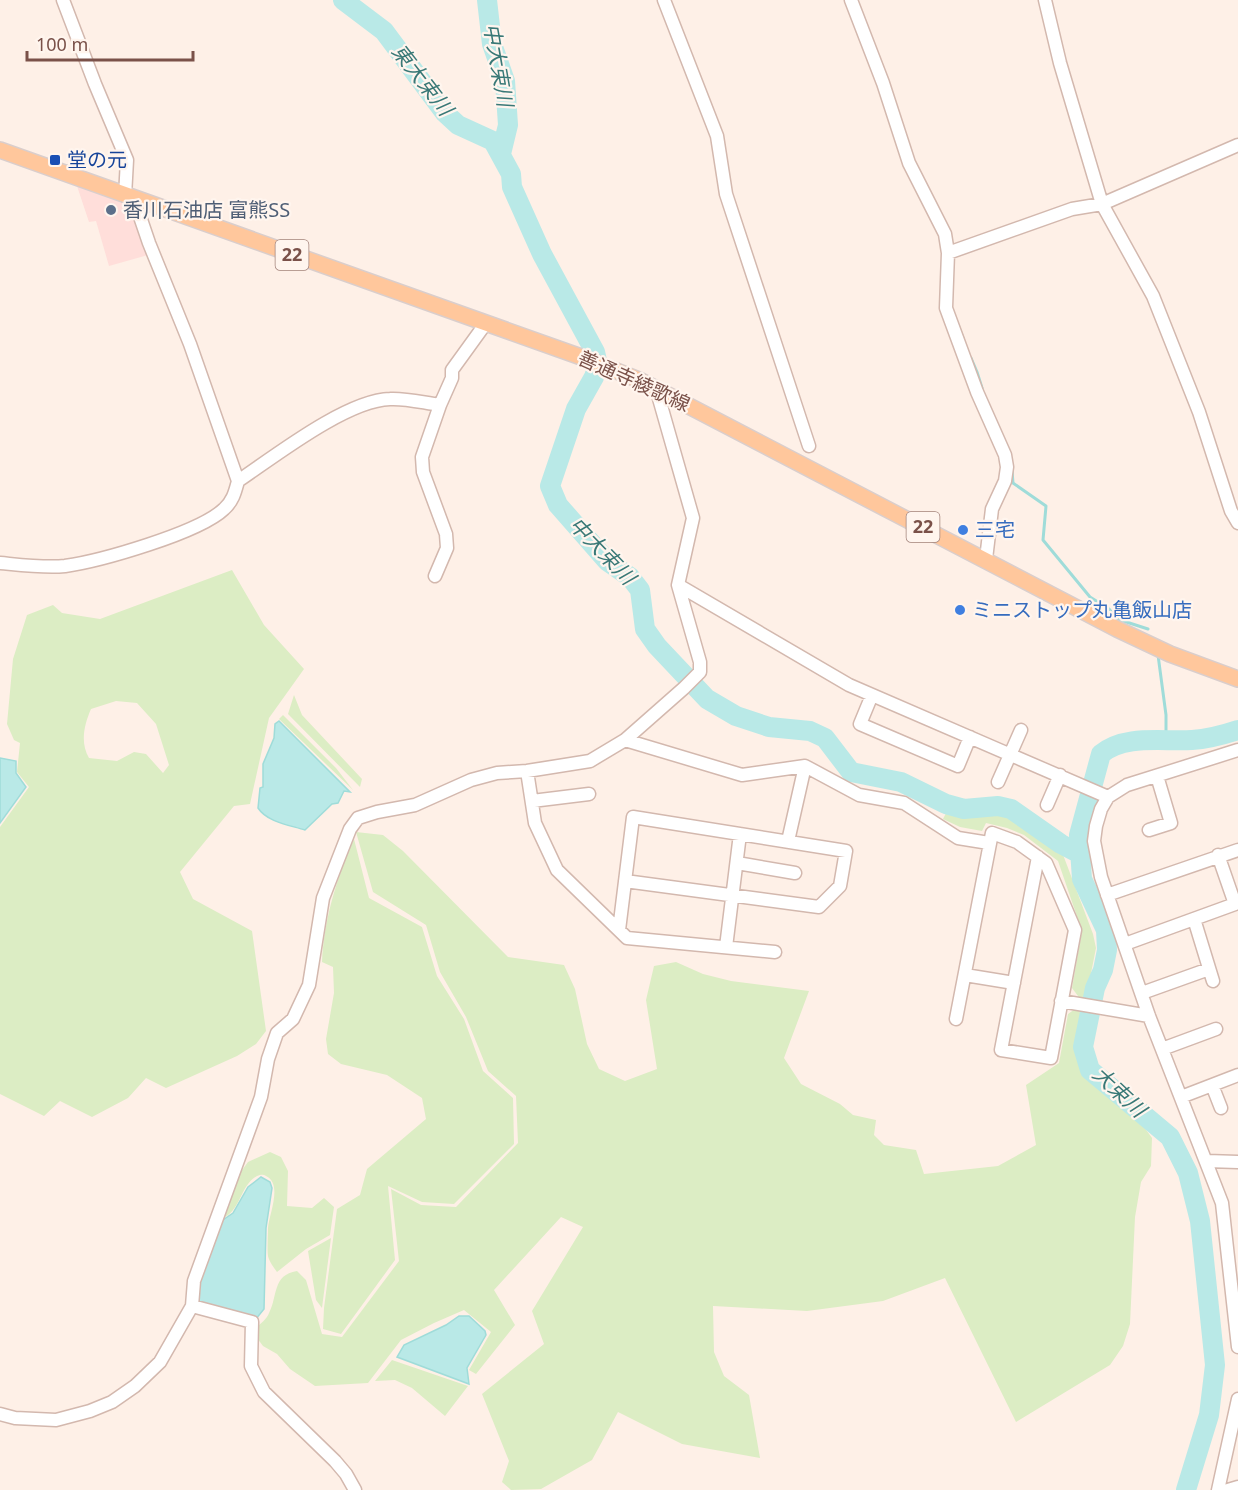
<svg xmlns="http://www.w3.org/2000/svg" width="1238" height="1490" viewBox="0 0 1238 1490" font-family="'Noto Sans','Noto Sans JP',sans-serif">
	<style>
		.commercial { fill: #ffdeda }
		.green { fill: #dcedc4; fill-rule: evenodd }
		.water { fill: #b9e9e7; stroke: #9fdcd9; stroke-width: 1.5 }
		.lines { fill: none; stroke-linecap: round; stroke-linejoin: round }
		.stream { stroke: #9fdcd9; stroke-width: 3 }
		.river { stroke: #b9e9e7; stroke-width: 20 }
		.minor-casing { stroke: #d3b8ae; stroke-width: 15 }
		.major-casing { stroke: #dacecc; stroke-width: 18 }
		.minor { stroke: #fff; stroke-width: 12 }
		.major { stroke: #ffc79c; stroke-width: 15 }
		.transit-dot { fill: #1a4fb4; stroke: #fff5ee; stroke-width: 2 }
		.service-dot { fill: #5c6f8a; stroke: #fff5ee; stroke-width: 2 }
		.shop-dot { fill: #3f7fe0; stroke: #fff5ee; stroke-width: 2 }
		.labels { text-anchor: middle; stroke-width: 4.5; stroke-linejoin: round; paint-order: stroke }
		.shield { fill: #fff5ee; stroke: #a2827a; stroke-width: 1.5 }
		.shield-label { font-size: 18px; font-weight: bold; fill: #7a5149 }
		.transit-label { font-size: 20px; fill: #164399; stroke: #fff5ee; text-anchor: start }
		.service-label { font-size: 20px; fill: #4e5e75; stroke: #fff5ee; text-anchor: start }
		.street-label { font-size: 20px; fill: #7a5149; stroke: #fff5ee }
		.shop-label { font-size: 20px; fill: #366cbe; stroke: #fff5ee; text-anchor: start }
		.water-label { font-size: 21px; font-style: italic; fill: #387876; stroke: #fff5ee }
	</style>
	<rect width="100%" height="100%" fill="#fef0e7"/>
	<path class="commercial" d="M77,186L131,205L148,255L109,266L96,221L89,222Z"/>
	<path class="green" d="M232,570L264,625L304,669L269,718L250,804L234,806L180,872L193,899L252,931L266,1031L256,1044L237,1056L166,1088L146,1078L128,1098L92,1117L60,1101L44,1116L0,1094V827L29,787L17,772L20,743L14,740L7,724L13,659L27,615L53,605L62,613L100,619ZM116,701L137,703L156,724L169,765L163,773L146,754L134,752L117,761L89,758C80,743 84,725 91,709Z
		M294,695L302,715L362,779L360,787L288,714Z
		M283,715L336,768L353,790L279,719Z
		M946,813L961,816L1000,814L1016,820L1062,852L1093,934L1096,948L1077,1044L1084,1070L1138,1112L1144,1127L1152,1138L1151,1166L1141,1182L1135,1217L1130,1324L1123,1346L1110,1365L1016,1422L945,1278L883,1301L807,1311L713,1306L714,1352L724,1376L749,1395L760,1458L682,1444L618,1412L592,1460L541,1489L511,1490L502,1482L509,1461L482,1394L544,1344L532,1311L583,1227L561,1217L494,1290L515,1325L476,1374L469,1370L491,1332L464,1310L434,1323L401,1340L368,1383L315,1386L290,1369L277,1354L263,1346L257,1338L256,1328C260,1324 267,1319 269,1313C278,1296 272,1275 297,1271L306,1280L322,1334L342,1337L399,1261L391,1189L421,1205L456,1207L518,1143L516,1096L488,1071L466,1017L440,972L426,925L373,892L356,832L383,835L403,851L508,957L564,965L575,989L587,1044L599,1069L625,1081L657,1069L646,1000L654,966L676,962L703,974L731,981L809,991L784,1058L801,1084L840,1104L853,1115L876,1120L874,1135L884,1145L916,1150L924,1174L998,1166L1036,1145L1026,1085L1059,1063L1068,1014L1075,1009L1078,996L1072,988L1082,931L1058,861L1024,835L1007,828L986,823L982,831L960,827L943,819Z
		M354,839L369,898L422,927L437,976L464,1019L483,1071L513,1098L514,1144L454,1204L422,1202L388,1186L395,1260L341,1334L323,1329L324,1308L337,1209L360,1195L367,1169L426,1119L422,1098L387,1075L341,1064L328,1054L326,1039L334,993L333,967L322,962C324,919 337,877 354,839Z
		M270,1152L281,1157L288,1171L287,1206L312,1208L324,1198L334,1207L330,1235L306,1249L277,1272C274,1268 269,1261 268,1256C267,1249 268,1236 268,1228C269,1214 283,1184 266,1176C262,1174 261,1175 257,1176C240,1185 240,1213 222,1218L237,1177L248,1162Z
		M331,1238L322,1308L316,1300L308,1251Z
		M392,1360L468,1386L445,1416L412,1388L395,1380L375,1381Z"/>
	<path class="water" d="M279,721L350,792L344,791L338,803L332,804L305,830C289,825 267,822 258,808L260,788L263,787V764L274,738L275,724Z
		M0,758L16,761V773L26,787L0,823Z
		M261,1177L270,1182L272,1188L266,1228L264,1309L256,1319L200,1304L196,1290L220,1222L233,1213L248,1187Z
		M459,1316H469L485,1331L486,1335L467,1368L469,1384L397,1357L404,1345L446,1325Z"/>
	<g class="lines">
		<path class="stream" d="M950,234L953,248
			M958,325L963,338
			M971,358L977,372L982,388
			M1012,470L1013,483L1046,506L1043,540L1090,597L1109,609L1117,619L1148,629
			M1158,655L1166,715V739"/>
		<path class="river" d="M343,0L384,31L445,113L458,125L493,141L511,174L512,187L542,254L595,352L598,365L594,377L576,409L550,486L558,505L607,561L630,577L640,590L645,629L657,646L707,699L736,716L769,727L810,731L825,738L851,772L901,782L946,804L964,809L998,806L1011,809L1061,844L1080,854
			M487,0L492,44L505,81L508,125L501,154
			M1186,1490L1209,1415L1215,1365L1200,1221L1188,1173L1170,1137L1090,1070L1083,1047L1095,988L1103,970L1107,950L1106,930L1082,879L1079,835L1101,754C1125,734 1163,742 1192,740C1208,739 1223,735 1238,730"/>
		<defs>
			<path id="minor" d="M63,0L95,84L127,160L125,196
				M664,0L717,136L726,194L809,446
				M851,0L883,83L909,163L945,234L948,253L946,308L977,392L1005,455L1007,467L1005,481L992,509L986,559
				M1045,0L1060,63L1102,204L1153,296L1199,412L1231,511L1238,523
				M948,253L1072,209L1102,204L1238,145
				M238,481C275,456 347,400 390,399C406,398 424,403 440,405
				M0,563C21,565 44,568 65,566C100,561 199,533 224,509C233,501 235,492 238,481L190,344L149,243L134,199
				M435,576L447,548L446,534L423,472L422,457L440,405L452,378V370L486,323
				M678,585L849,685L1108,797
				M872,695L860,724L958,766L970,737
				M625,740L742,775L805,766L859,795L904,803L958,838L989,843
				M1238,750L1127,785L1108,797L1101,809L1096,826L1094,841L1101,877L1149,1016L1222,1203L1238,1347
				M527,771L535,823L557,870L627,938L775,952
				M998,782L1021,730
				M532,801L589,794
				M1047,805L1060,775
				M1149,830L1171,823L1157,776
				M788,841L805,766
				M737,863L795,873
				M1107,895L1238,850
				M1194,919L1213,981
				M619,930L633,817L846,851L840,886L819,907L625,881
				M1125,944L1235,904L1218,855
				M726,947L740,834
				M965,975L1014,983
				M1142,993L1209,969
				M1061,1001L1149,1016
				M956,1019L992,833L1017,842L1046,863L1075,930L1051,1058L1001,1050L1038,857
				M1162,1049L1216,1029
				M1212,1085L1221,1108
				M1181,1097L1238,1075
				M1207,1161L1238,1162
				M192,1306L252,1322L251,1366L264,1392L335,1461L346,1474L355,1490
				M0,1414L15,1418L56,1420L90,1411L112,1402L135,1386L160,1362L192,1306L194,1281L261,1097L268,1059L277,1033L293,1019L309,985L323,898L350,829L358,818L377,812L415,805L471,780L497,773L527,771L590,761L625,740L684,688L700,672V662L678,585L693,518L656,388
				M1218,1490L1238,1399
				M1228,1490L1238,1487"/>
			<path id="major" d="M0,150L584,358L639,380L1117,629L1170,654L1238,679"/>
		</defs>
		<use href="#minor" class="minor-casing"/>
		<use href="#major" class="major-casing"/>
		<use href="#minor" class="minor"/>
		<use href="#major" class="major"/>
	</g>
	<rect class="transit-dot" x="49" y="154" width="12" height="12" rx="3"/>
	<circle class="service-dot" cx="111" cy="210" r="6"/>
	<g class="shop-dot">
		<circle cx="963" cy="530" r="6"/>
		<circle cx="960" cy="610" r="6"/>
	</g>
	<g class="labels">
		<g class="shield">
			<rect x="275.5" y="240" width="33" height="30" rx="4.5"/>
			<rect x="906.5" y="512" width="33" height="30" rx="4.5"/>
		</g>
		<g class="shield-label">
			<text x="292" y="261">22</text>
			<text x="923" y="533">22</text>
		</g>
		<g class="transit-label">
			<text x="67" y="167">堂の元</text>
		</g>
		<g class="service-label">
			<text x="123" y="217">香川石油店 富熊SS</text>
		</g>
		<g class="street-label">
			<text transform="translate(634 381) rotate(24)" y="7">善通寺綾歌線</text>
		</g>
		<g class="shop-label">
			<text x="975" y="537">三宅</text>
			<text x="972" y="617">ミニストップ丸亀飯山店</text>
		</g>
		<g class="water-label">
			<text transform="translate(498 65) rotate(80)" y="7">中大束川</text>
			<text transform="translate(422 80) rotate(52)" y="7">東大束川</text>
			<text transform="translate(602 551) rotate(46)" y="7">中大束川</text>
			<text transform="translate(1119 1092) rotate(43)" y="7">大束川</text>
		</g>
	</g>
	<path d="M27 51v9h166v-9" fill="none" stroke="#7a5149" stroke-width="3"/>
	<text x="36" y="51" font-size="18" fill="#7a5149" stroke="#fff5ee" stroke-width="4.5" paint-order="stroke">100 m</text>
</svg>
